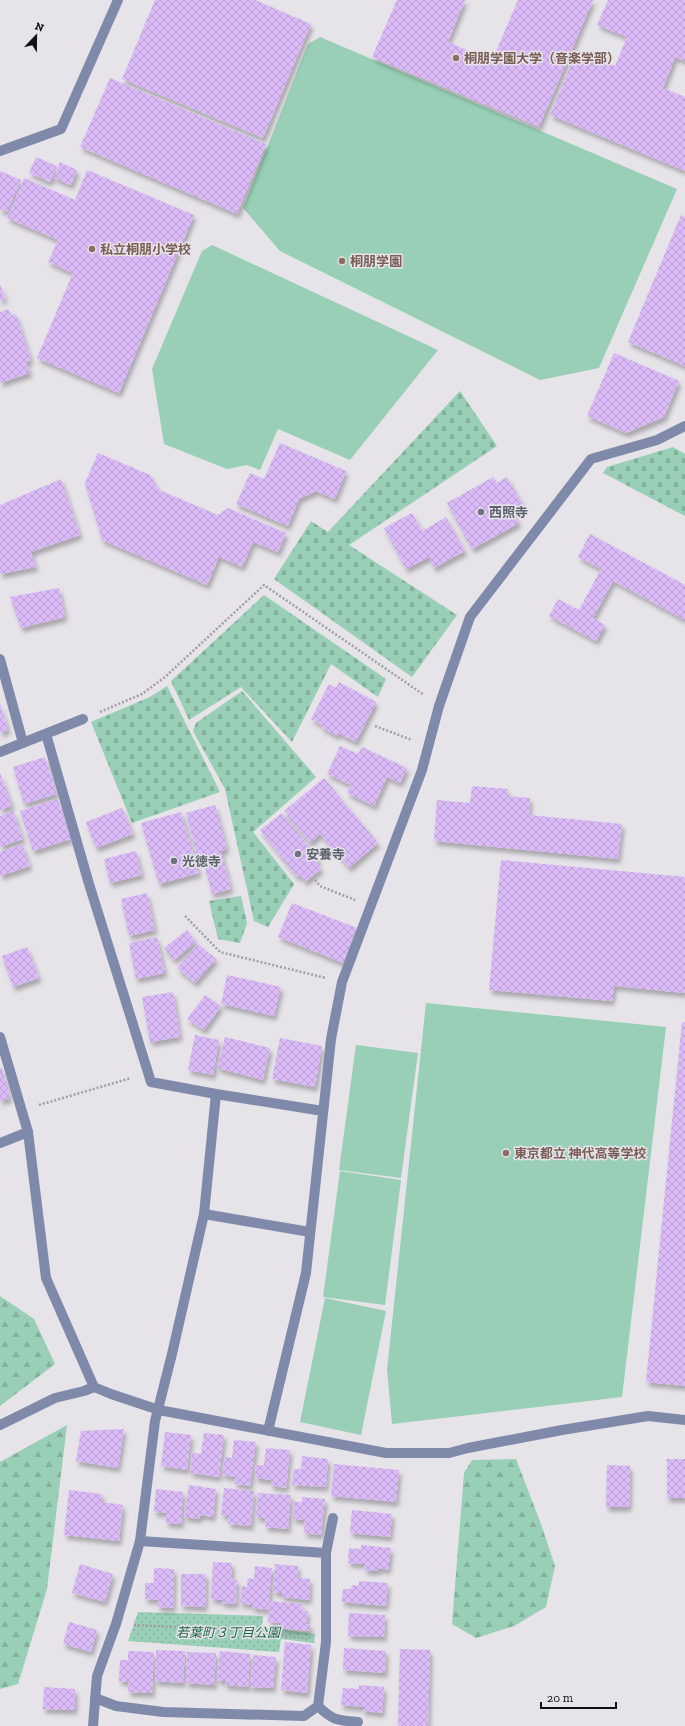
<svg xmlns="http://www.w3.org/2000/svg" width="685" height="1726" viewBox="0 0 685 1726" font-family="'Zilla Slab','Noto Sans JP',serif">
	<style>
		.grass { fill: #98cfb6 }
		.forest { fill: url(#forest-firs) }
		.cemetery { fill: url(#cemetery-stones) }
		.park { fill: url(#park-dots) }
		.building { fill: url(#building-cross-hatch); filter: url(#shadow) }
		.lines { fill: none; stroke-linecap: round; stroke-linejoin: round }
		.path { stroke: #a29fa4; stroke-width: 2.5; stroke-dasharray: 2 2; stroke-linecap: butt }
		.service { stroke: #7f8aaa; stroke-width: 10 }
		.minor { stroke: #7f8aaa; stroke-width: 10 }
		.education-dot { fill: #8d6e63; stroke: #e6e3e9; stroke-width: 1.5 }
		.worship-dot { fill: #6b7280; stroke: #e6e3e9; stroke-width: 1.5 }
		.labels { text-anchor: middle; stroke-width: 3; stroke-linejoin: round; paint-order: stroke }
		.education-label { font-size: 13px; font-weight: bold; fill: #785e54; stroke: #e6e3e9; text-anchor: start }
		.worship-label { font-size: 13px; font-weight: bold; fill: #5b616d; stroke: #e6e3e9; text-anchor: start }
		.park-label { font-size: 13px; font-style: italic; fill: #1c664b; stroke: #e6e3e9 }
	</style>
	<defs>
		<pattern id="forest-firs" width="22" height="20" patternUnits="userSpaceOnUse"><rect width="22" height="20" fill="#98cfb6"/><path d="M5 1l3.5 6h-7zM16 11l3.5 6h-7z" fill="#82b19b"/></pattern>
		<pattern id="cemetery-stones" width="16" height="16" patternUnits="userSpaceOnUse"><rect width="16" height="16" fill="#98cfb6"/><path d="M2 7V4a2 2 0 0 1 4 0v3zM10 15v-3a2 2 0 0 1 4 0v3z" fill="#82b19b"/></pattern>
		<pattern id="park-dots" width="8" height="8" patternUnits="userSpaceOnUse"><rect width="8" height="8" fill="#98cfb6"/><path d="M2 2h.1M6 6h.1" fill="none" stroke="#82b19b" stroke-width="1.8" stroke-linecap="round"/></pattern>
		<pattern id="building-cross-hatch" width="8" height="8" patternUnits="userSpaceOnUse"><rect width="8" height="8" fill="#dabbf7"/><path d="M0 0l8 8M0 8l8-8" fill="none" stroke="#baa0d3"/></pattern>
		<filter id="shadow"><feDropShadow dx="2.5" dy="4.5" stdDeviation="2" flood-color="#0004"/></filter>
	</defs>
	<rect width="100%" height="100%" fill="#e6e3e9"/>
	<path class="grass" d="M320,37L677,189L599,368L540,380L280,251L243,208L308,44Z
		M212,245L438,350L350,460L278,429L260,470L247,465L227,469L164,444L152,369L202,251Z
		M426,1003L666,1027L622,1397L392,1424L387,1370Z
		M356,1045L418,1053L401,1178L339,1170Z
		M340,1171L401,1180L385,1305L323,1297Z
		M325,1298L386,1311L361,1435L300,1422Z"/>
	<path class="forest" d="M0,1296L34,1319L55,1364L0,1406Z
		M67,1425L47,1589L18,1684L0,1689V1462Z
		M516,1459L541,1524L555,1566L546,1607L514,1626L476,1638L452,1624L464,1473L472,1460Z"/>
	<path class="cemetery" d="M460,391L497,446L349,545L457,615L412,677L274,579L311,521L328,532Z
		M673,447L685,454V516L603,473L607,467Z
		M264,595L386,679L378,697L331,664L292,742L241,687L189,720L171,681Z
		M167,686L220,792L132,823L91,722L150,697Z
		M242,691L316,777L253,832L294,884L268,927L254,921L225,789L193,731L196,723Z
		M241,896L247,923L240,943L218,939L209,901Z"/>
	<path class="park" d="M138,1612L263,1616L262,1627L315,1634L314,1643L281,1639L279,1652L128,1641Z"/>
	<path class="building" d="M155,0H255L311,24L263,138L122,79Z
		M397,0H465L448,42L492,61L518,0H593L539,127L372,57Z
		M608,0H685V61L675,57L663,88L685,97V171L550,115L577,50L615,66L627,37L597,25Z
		M110,78L266,144L237,214L80,147Z
		M36,157L57,166L50,182L29,173Z
		M60,162L77,170L71,185L54,178Z
		M87,170L194,215L119,393L37,358L73,273L48,262L58,240L7,218L24,178L75,200Z
		M0,171L21,180L7,212L0,209Z
		M681,215L685,217V366L628,342Z
		M0,284L5,299L0,301Z
		M8,309L11,316L16,314L31,360L26,362L30,373L0,383V312Z
		M614,353L679,381L664,417L626,433L587,416Z
		M280,443L346,471L335,499L316,491L299,499L288,526L236,504L250,473L264,479Z
		M98,453L150,475L159,490L218,515L228,508L286,533L278,552L253,542L242,567L219,557L207,585L102,540L85,483Z
		M493,477L497,483L507,477L523,505L512,511L519,523L472,549L447,503Z
		M61,479L80,535L31,552L36,567L0,574V505Z
		M412,513L422,531L446,517L465,551L434,568L429,557L406,569L384,528Z
		M590,534L685,585V620L613,581L593,618L605,625L596,641L549,616L558,599L579,610L601,569L578,557Z
		M59,588L65,617L21,628L10,597Z
		M339,682L376,702L356,742L338,733L337,736L321,727L322,725L311,719L329,684L336,688Z
		M0,703L8,730L0,733Z
		M340,746L358,754L362,747L407,768L400,783L387,777L374,806L347,793L351,785L327,774Z
		M45,757L57,794L24,804L13,767Z
		M0,773L12,806L0,810Z
		M324,778L378,843L349,868L320,834L310,843L284,811Z
		M472,786L508,789L507,796L530,798L529,815L622,824L618,859L434,841L437,800L470,803Z
		M58,799L71,839L33,851L20,811Z
		M215,805L227,849L221,851L231,889L212,894L202,855L197,856L186,813Z
		M122,808L133,834L96,848L86,822Z
		M13,811L23,839L0,847V816Z
		M181,812L199,873L159,884L141,823Z
		M282,813L319,860L316,862L321,869L305,882L300,875L297,877L260,830Z
		M22,844L30,866L0,876V852Z
		M136,851L142,875L110,883L104,859Z
		M501,860L685,877V993L614,986L612,1001L489,990Z
		M147,893L155,930L129,936L121,899Z
		M292,903L357,928L343,963L278,937Z
		M187,930L196,942L174,960L164,948Z
		M157,937L165,973L136,979L129,943Z
		M198,944L216,959L195,983L177,968Z
		M27,947L39,978L13,987L2,956Z
		M227,975L281,987L274,1016L221,1004Z
		M173,992L180,1037L150,1042L142,997Z
		M205,995L221,1006L204,1030L187,1019Z
		M682,1022H685V1386L646,1382Z
		M195,1035L219,1040L213,1075L188,1070Z
		M225,1037L270,1048L263,1080L217,1068Z
		M280,1038L322,1046L315,1087L272,1079Z
		M0,1068H2L10,1098L0,1101Z
		M124,1429L118,1468L76,1461L81,1431Z
		M165,1432L191,1435L187,1470L161,1466Z
		M204,1433L224,1435L219,1477L190,1473L192,1453L201,1454Z
		M234,1440L256,1442L250,1486L235,1484V1477L222,1475L225,1457L232,1458Z
		M266,1448L290,1450L286,1488L271,1486V1480L255,1478L256,1465H264Z
		M302,1456L328,1459L326,1487L292,1485L294,1469H301Z
		M667,1459H685V1498H667Z
		M334,1464L399,1470L396,1502L331,1496Z
		M607,1465L630,1466L629,1507H606Z
		M189,1485L216,1489L213,1517L200,1515L199,1519L184,1517Z
		M224,1488L254,1491L251,1526L228,1524L229,1516L221,1515Z
		M156,1489L183,1492L181,1524L166,1523V1513L154,1512Z
		M69,1490L102,1494V1502L123,1505L119,1541L64,1535Z
		M258,1493L291,1495L288,1529L265,1527L266,1518L256,1517Z
		M302,1497L325,1499L321,1535L304,1533L305,1520L293,1519L294,1502H302Z
		M352,1510L392,1514L390,1537L350,1533Z
		M361,1545L391,1548L388,1570L378,1568V1571L364,1570L365,1564L348,1563L349,1548L361,1549Z
		M213,1562L232,1563L231,1579L237,1580L236,1604L222,1603V1600L211,1599Z
		M80,1564L113,1574L105,1602L72,1593Z
		M275,1564L298,1566L297,1578L310,1579L309,1600L282,1597V1593L273,1592Z
		M255,1566L272,1568L268,1610L252,1608L253,1605L240,1603L242,1586L247,1587L248,1578L254,1579Z
		M154,1568L174,1569L173,1608L158,1607V1600L145,1599V1583H154Z
		M181,1574H206L205,1607L181,1606Z
		M359,1581L388,1583L386,1606L342,1602L343,1589H351L352,1585L359,1586Z
		M270,1601L302,1604L301,1610L308,1611L306,1624H310V1631L279,1628V1623L268,1622Z
		M349,1613L385,1615L384,1637L348,1636Z
		M69,1622L97,1630L91,1652L63,1644Z
		M285,1642L311,1645L307,1693L281,1690Z
		M344,1648L386,1651L385,1673L343,1670Z
		M400,1649L430,1650L428,1726H398Z
		M156,1650L185,1651L183,1683L155,1681Z
		M128,1651L154,1652L152,1693L128,1692L129,1682L119,1681L120,1660H128Z
		M220,1651L250,1654L248,1687L225,1685V1681L217,1680Z
		M187,1652L216,1653L214,1685L186,1683Z
		M253,1655L276,1657L273,1688L250,1687Z
		M359,1685L384,1687L382,1713L363,1711V1707L341,1705L343,1688L359,1689Z
		M44,1687L75,1689V1710L43,1709Z"/>
	<g class="lines">
		<path class="path" d="M100,712L142,694L165,677L264,585L424,695
			M375,726L412,740
			M315,880L320,886L355,900
			M185,916L220,952L326,978
			M39,1105L131,1078
			M134,1625L251,1631L308,1639"/>
		<path class="service" d="M439,706L470,617L591,459L657,440L685,426
			M0,1143L28,1132
			M204,1214L310,1232
			M326,1553L333,1518
			M95,1698L116,1706L163,1712L304,1716L318,1706L326,1642V1553L140,1541
			M318,1706C333,1721 338,1720 358,1722"/>
		<path class="minor" d="M0,151L61,129L118,0
			M0,659L23,743
			M46,734L89,884L151,1082L216,1094
			M0,752L83,719
			M0,1037L28,1132L46,1278L94,1387L111,1394L159,1410L386,1453H449L468,1448L562,1430L648,1416L685,1420
			M0,1425L55,1398L84,1391L94,1387
			M268,1431L306,1273L331,1039L342,982L422,770L439,706
			M93,1726L97,1676L116,1624L140,1541L155,1421L172,1354L204,1214L216,1094L323,1111"/>
	</g>
	<g class="education-dot">
		<circle cx="456" cy="58" r="4"/>
		<circle cx="92" cy="249" r="4"/>
		<circle cx="342" cy="261" r="4"/>
		<circle cx="506" cy="1153" r="4"/>
	</g>
	<g class="worship-dot">
		<circle cx="481" cy="512" r="4"/>
		<circle cx="298" cy="854" r="4"/>
		<circle cx="174" cy="861" r="4"/>
	</g>
	<g class="labels">
		<g class="education-label">
			<text x="464" y="63">桐朋学園大学（音楽学部）</text>
			<text x="100" y="254">私立桐朋小学校</text>
			<text x="350" y="266">桐朋学園</text>
			<text x="514" y="1158">東京都立 神代高等学校</text>
		</g>
		<g class="worship-label">
			<text x="489" y="517">西照寺</text>
			<text x="306" y="859">安養寺</text>
			<text x="182" y="866">光徳寺</text>
		</g>
		<g class="park-label">
			<text x="228" y="1637">若葉町３丁目公園</text>
		</g>
	</g>
	<g transform="translate(36 36) rotate(22)" stroke="#e6e3e9" stroke-width="3" paint-order="stroke">
	<path d="M0-3L7 15L0 10L-7 15Z" fill="#111012"/>
	<text y="-6" font-size="11" font-weight="bold" text-anchor="middle" fill="#111012">N</text>
	</g>
	<path d="M541 1702v6h75v-6" fill="none" stroke="#111012" stroke-width="2"/>
	<text x="547" y="1702" font-size="12" fill="#111012" stroke="#e6e3e9" stroke-width="3" paint-order="stroke">20 m</text>
</svg>
